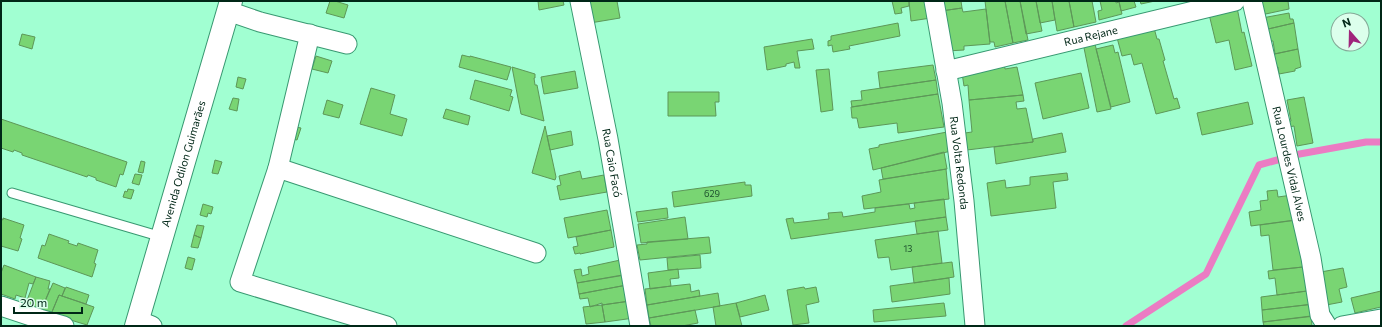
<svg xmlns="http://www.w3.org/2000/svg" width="1382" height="327" viewBox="0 0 1382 327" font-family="Commissioner,sans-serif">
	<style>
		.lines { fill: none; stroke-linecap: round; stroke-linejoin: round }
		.stream { stroke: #eb7cc3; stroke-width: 7 }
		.building { fill: #79d573; stroke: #5d9758 }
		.lane-casing { stroke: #389971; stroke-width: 11 }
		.street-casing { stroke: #389971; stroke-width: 21 }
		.secondary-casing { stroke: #389971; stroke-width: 24 }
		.lane { stroke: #fff; stroke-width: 9 }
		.street { stroke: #fff; stroke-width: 19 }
		.secondary { stroke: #fff; stroke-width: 22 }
		.labels { text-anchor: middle; stroke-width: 3.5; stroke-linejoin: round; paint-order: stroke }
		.number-label { font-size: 9px; fill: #1e522e }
		.street-label { font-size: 11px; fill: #002717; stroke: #dcffec }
	</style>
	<rect width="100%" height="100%" fill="#a1ffd2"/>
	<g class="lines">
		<path class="stream" d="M1294,155L1366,142H1381
			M1126,326L1206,274L1259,165L1281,159"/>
	</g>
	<path class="building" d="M330,1H335L348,5L344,18L326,13Z
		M538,1H563L564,5L539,10Z
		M586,1H617L620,18L590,23Z
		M892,1H909V6L901,8L902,13L895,14Z
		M909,1H928L931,18L911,21Z
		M940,1H961L962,8L941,11Z
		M985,1H1005L1013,43L995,47L994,42H990Z
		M1005,1H1020L1028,40L1013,43Z
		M1020,1H1036L1042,31L1026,34Z
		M1036,1H1052L1055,20L1040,23Z
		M1052,1H1069L1074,27L1057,31Z
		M1069,1H1092L1096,22L1074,27Z
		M1100,1H1116V3L1119,2L1122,14L1099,20L1098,11L1102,10Z
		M1119,1H1134L1136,7L1121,11Z
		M1140,1H1155L1141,4Z
		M1258,1H1288L1289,9L1261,15Z
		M1236,2L1242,33L1244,32L1252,66L1235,70L1229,40L1216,43L1208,10Z
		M962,8L963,12L986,9L990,44L964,46V50L947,51L941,11Z
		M1289,13L1290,19H1293L1294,23L1264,30L1262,18Z
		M898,23L900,36L849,46L850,49L833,52L832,45L828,46V41L831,40V36Z
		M1294,23L1298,49L1275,54L1273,41H1270L1268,29Z
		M1153,24L1157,39H1159L1165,60L1163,61L1174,99L1177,98L1180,108L1156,114L1142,63L1134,65L1131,54L1122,56L1116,34Z
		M22,34L35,37L32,49L19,45Z
		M812,39L814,49L797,51L800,68H795L794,62L786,64V66L767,70L764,47Z
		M1094,40L1111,109L1097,112L1083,43Z
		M1113,45L1115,53L1118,52L1130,102L1111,107L1096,49Z
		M1298,49L1301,67L1295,69V71L1279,74L1278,67L1272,68L1269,55Z
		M462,55L470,57V56L511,67L507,80L459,67Z
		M316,56L332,61L328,73L312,69Z
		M1004,62L1005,69L1017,67L1023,95L969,100L968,85L964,86L962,73Z
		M933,65L936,80L880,88L878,72Z
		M512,67L535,74V78H534L535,85H537L544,121L521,114Z
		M829,69L833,110L821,112L816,70Z
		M575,71L578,88L544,94L541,77Z
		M1081,73L1089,108L1043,119L1035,83Z
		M238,77L246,79L243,89L236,87Z
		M475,80L512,90L510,96L513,97L509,111L470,99Z
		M936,80L938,94L852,107L851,101L862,100L861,91Z
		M371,88L395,95L390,114L407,119L402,136L360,124Z
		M668,92H719V102H715L716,116H668Z
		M938,94L944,127L898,133L897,123L859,128L857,118H852L851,107Z
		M1023,95L1024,101L1016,102L1017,109L1026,108L1033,142L967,150L965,133L972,132L969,100Z
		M1304,97L1313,143L1297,146L1294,126L1289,127V122L1291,121L1287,100Z
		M233,98L239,99L237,111L229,109Z
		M327,100L343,105L339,118L323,114Z
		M1248,102L1253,124L1202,135L1197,113Z
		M446,109L470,116L468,125L443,118Z
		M1,119L127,162L123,175L120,174L116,187L96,180V178L88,175L87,177L22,155V153L14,150L13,152L1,148Z
		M545,126L556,177L555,180L532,173Z
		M296,127L301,128L297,140L292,139Z
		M571,131L573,145L550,150L547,136Z
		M947,132L951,151L873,170L869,149L879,147V145Z
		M1062,133L1066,152L996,164L994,147L1033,142V139Z
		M944,152L947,169L883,179L881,168Z
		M215,160L222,162L218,174L212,173Z
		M141,161L145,162L143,173L138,172Z
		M946,169L949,199L864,209L862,196L881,192L879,180Z
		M580,171L582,179L604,175L607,192L560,200L557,186L561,185L559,176Z
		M1067,173L1068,180L1053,182L1056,208L991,216L987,183L1005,180L1006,188L1030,185V177Z
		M135,174L142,175L139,185L132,183Z
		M745,182V185H751L752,196L674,207L672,192Z
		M128,189L134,190L131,199L123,197L125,191L127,192Z
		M1277,190L1278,197L1292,195L1295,220L1251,226L1249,212L1261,210L1260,201L1268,200L1267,191Z
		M944,199L946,217L791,239L786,219L793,218L794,223L829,219L828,213L842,212L843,217L875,212V208L909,204L910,209L915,208L914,203Z
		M203,204L213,207L211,214L208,213L207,217L200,215Z
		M667,208L668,218L638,222L636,212Z
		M607,210L611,230L568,238L564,218Z
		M685,217L688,239L641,243L638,224Z
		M946,217L948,230L917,234L915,221Z
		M3,218L24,225L20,238L22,239L18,251L1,246V219L3,220Z
		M1297,220L1303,267L1273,270L1269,235L1261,236L1260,225Z
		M197,225L204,226L201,238L194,235Z
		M611,230L614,247L580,254V253L575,254L573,247L578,246L576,237Z
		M938,231L942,263L891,270L889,257L878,258L875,240Z
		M49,234L69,241L68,243L77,246L78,243L98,250L94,263L96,264L92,277L38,258L42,245L45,246Z
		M194,235L201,238L198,248L191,247Z
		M709,237L711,253L640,260L637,245L647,244V242Z
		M700,255L701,268L668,270L667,258Z
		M188,257L195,259L192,270L185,268Z
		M625,259L628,274L577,283L574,270L581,269L582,276L589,274L588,267Z
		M952,262L954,277L914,283L912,267Z
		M4,265L36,277L33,284L29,283L25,298L16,295L15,299L1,294V273Z
		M1303,267L1307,291L1277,295L1275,278L1269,279L1268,271Z
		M1343,268L1347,287L1339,289L1342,302L1321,306L1315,273Z
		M678,269L679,278L670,279L671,286L650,289L648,273Z
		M625,275L627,285L579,294L577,283Z
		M36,277L50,281L48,289H50L40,313L24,308Z
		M949,278L950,294L892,302L890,286Z
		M53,283L65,288L62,296L59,295L50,317L40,313Z
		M690,284L691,292L699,290L700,296L647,305L645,289Z
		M627,285L630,301L602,305V303L590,307L588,298L580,299L579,294Z
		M66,287L89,295L86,304L62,296Z
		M804,287L805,289L816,287L819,302L806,305L809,323L793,325L787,290Z
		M1307,291L1314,304L1262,310L1261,297Z
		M1381,291V307L1355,313L1351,298Z
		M718,293L720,306L649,318L647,305Z
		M59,295L94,307L87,325L51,314Z
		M765,295L769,310L740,317L736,303Z
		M630,301L634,318L605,322L602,305Z
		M736,303L742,326H716L713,307Z
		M944,303L946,316L874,322L873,310Z
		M1314,304L1315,316L1263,322L1262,310Z
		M602,305L605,322L586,324L583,307Z
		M695,310L698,323L682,326H651L649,318Z
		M1311,316L1312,326H1264L1263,322Z"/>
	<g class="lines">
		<defs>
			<path id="lane" d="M12,193L162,237"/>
			<g id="street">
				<path id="s1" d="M580,1L608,139L640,326"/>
				<path id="s2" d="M934,1L952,103L964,201L975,326"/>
				<path id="s3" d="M1252,1L1311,258L1320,315L1327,326"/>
				<path d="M228,11L260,22L347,44"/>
				<path d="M310,34L278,168L240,282L387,326"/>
				<path id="s4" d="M946,71L1235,1"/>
				<path d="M278,168L536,253"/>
				<path d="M1,306L40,319L64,326"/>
				<path d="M137,320L152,326"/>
				<path d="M1342,326L1381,319"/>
			</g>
			<g id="secondary">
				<path id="s5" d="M136,326L231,1"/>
			</g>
		</defs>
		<use href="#lane" class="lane-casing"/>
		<use href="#street" class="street-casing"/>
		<use href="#secondary" class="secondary-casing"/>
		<use href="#lane" class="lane"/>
		<use href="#street" class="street"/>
		<use href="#secondary" class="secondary"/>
	</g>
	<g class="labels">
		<g class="number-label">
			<text x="712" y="197">629</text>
			<text x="908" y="252">13</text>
		</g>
		<g class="street-label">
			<text dy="4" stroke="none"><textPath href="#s4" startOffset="149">Rua Rejane</textPath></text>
			<text dy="4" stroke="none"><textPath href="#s1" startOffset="165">Rua Caio Facó</textPath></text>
			<text dy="4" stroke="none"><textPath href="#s2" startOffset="164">Rua Volta Redonda</textPath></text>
			<text dy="4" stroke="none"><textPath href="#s5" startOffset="169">Avenida Odilon Guimarães</textPath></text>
			<text dy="4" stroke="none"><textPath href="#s3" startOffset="167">Rua Lourdes Vídal Alves</textPath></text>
		</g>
	</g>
	<rect width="1382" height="327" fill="none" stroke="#002717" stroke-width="4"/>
	<g transform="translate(1350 32) rotate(340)"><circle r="19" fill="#dcffec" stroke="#84a997"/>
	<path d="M0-3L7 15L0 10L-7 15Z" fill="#9f257b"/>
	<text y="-6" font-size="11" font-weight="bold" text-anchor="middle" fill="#002717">N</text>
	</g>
	<path d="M14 307v6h68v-6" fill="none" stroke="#002717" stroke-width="2"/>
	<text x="20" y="307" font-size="12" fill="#002717" stroke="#dcffec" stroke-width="3" paint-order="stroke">20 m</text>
</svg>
